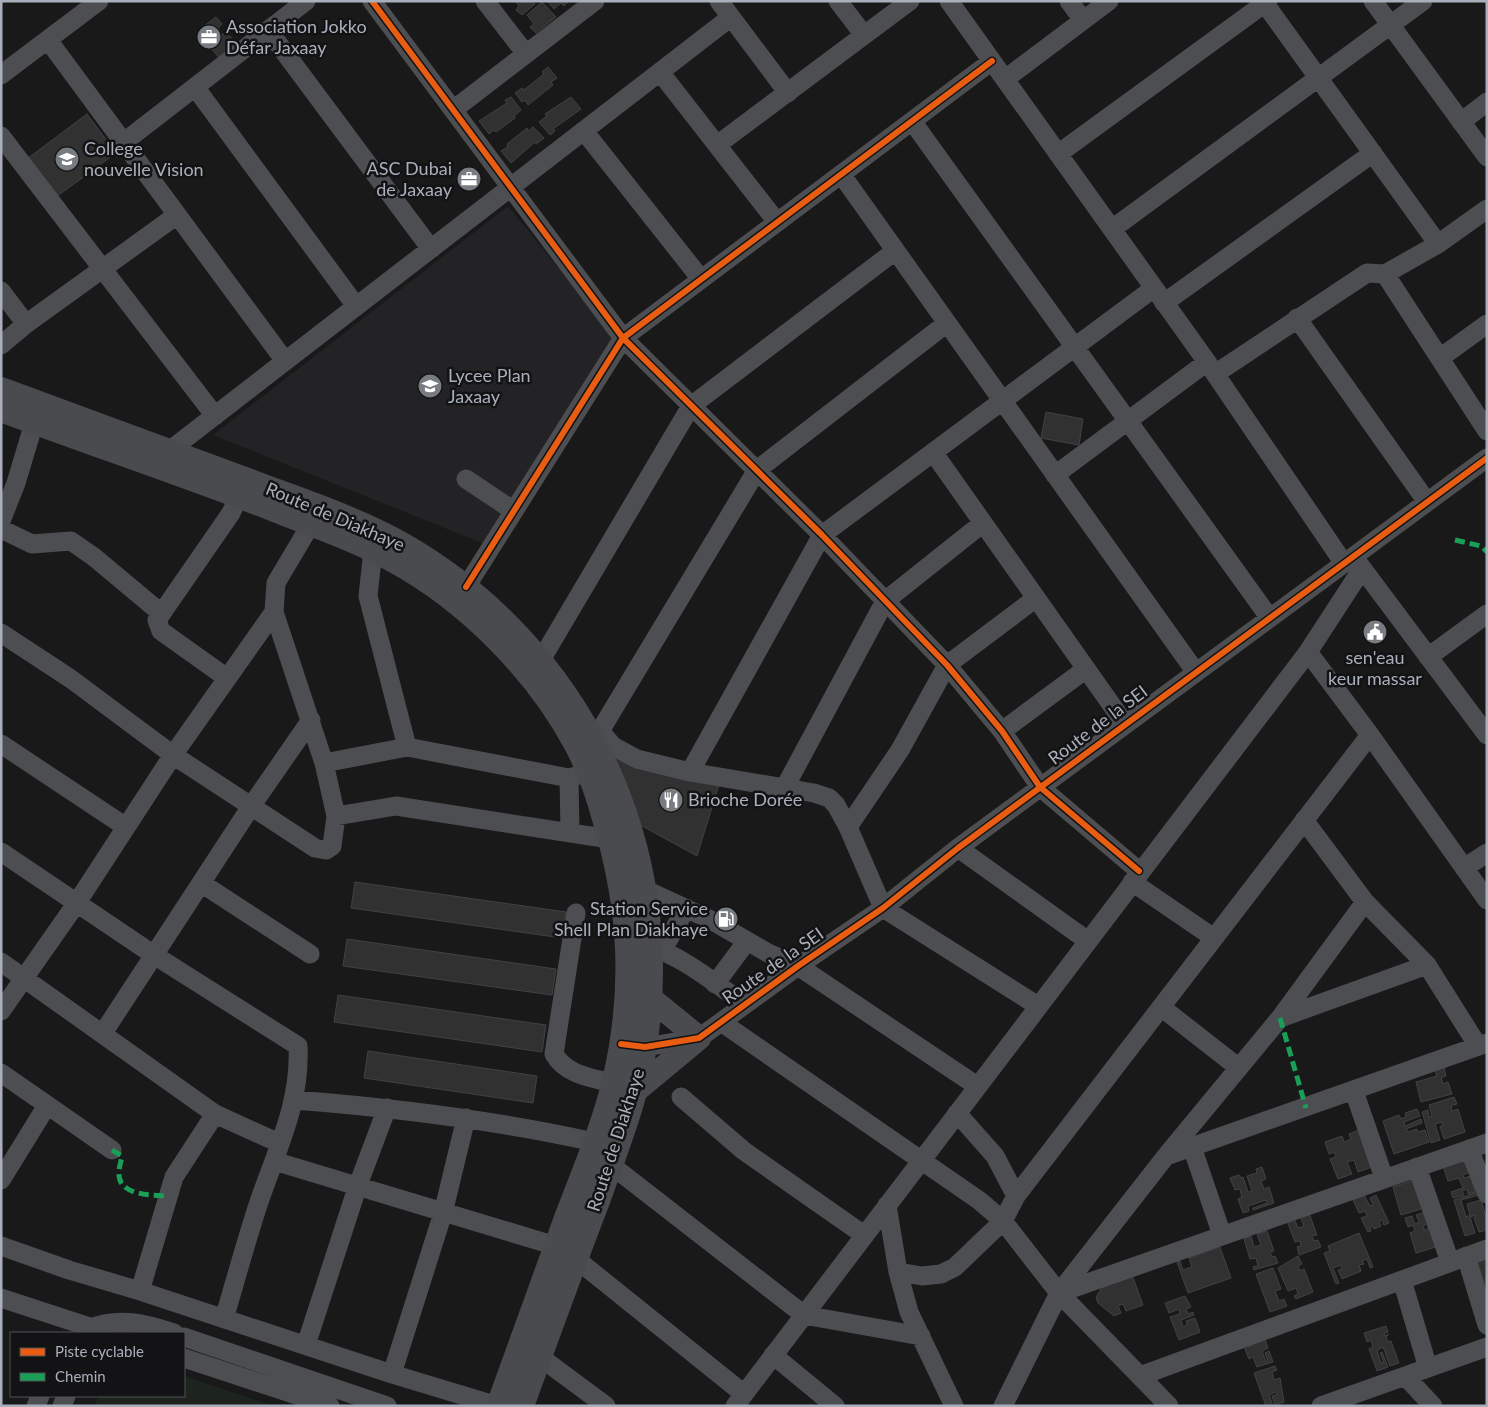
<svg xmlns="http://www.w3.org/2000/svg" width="1488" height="1407" viewBox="0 0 1488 1407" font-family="Lato,sans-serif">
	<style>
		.built { fill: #232325 }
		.green { fill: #1c241d }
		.building { fill: #313131; stroke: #414245 }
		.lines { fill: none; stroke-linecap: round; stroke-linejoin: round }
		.minor { stroke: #4d4e52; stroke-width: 19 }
		.major { stroke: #4a4b4e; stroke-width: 24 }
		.quiet { stroke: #1a9f57; stroke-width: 5; stroke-dasharray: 10 5; stroke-linecap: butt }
		.cycleway-casing { stroke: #131315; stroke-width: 9 }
		.cycleway { stroke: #e95d12; stroke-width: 6 }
		.labels { text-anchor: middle; stroke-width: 5; stroke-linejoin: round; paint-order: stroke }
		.poi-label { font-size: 18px; fill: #a9b0bb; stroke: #131315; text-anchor: start }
		.street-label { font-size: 18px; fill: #a9b0bb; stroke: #131315 }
	</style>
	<rect width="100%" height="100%" fill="#191919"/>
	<path class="built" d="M508,206L614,336L487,545L213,435Z"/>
	<path class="green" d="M184,1376L273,1406H94L99,1396H184Z"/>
	<path class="building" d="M515,1H533L535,4L522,15L516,10L519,6Z
		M547,1H569L564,6L561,3L554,9Z
		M542,2L556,17L536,33L530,27L534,24L527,15Z
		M216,17L222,24L218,28L222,35L226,32L237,44L219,58L201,35L205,31L203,27Z
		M548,67L557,78L551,82L553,85L528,105L525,100L522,102L515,93L522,88L524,90L544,74L542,72Z
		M511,97L521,110L514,116L515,118L496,132L494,130L489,134L479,121L507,103L505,100Z
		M571,97L581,109L553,129L555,131L550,135L539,122L547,116L545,114Z
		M87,114L116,153L56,197L27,159Z
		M533,127L544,138L536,144L535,142L511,163L501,151L508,147L507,144L527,128L528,131Z
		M1046,412L1083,419L1079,445L1041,438Z
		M613,755L721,778L697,856L635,822Z
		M355,882L566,912L562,938L351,908Z
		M347,939L556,969L552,995L343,966Z
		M338,995L546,1025L542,1052L334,1022Z
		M368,1051L537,1076L533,1103L364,1078Z
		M1443,1063L1446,1076L1441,1078L1443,1084L1448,1082L1452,1094L1421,1102L1416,1082L1437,1076L1435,1071Z
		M1454,1097L1457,1104L1451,1106L1452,1111L1458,1109L1465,1132L1444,1139L1440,1126H1443L1442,1122L1435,1124L1440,1140L1431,1143L1422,1112L1428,1110L1429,1117L1432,1116L1429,1105Z
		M1417,1109L1420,1116L1404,1122L1405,1126L1421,1119L1422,1123L1406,1129L1408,1132L1417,1129L1418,1132L1425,1130L1429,1142L1394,1154L1383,1121L1399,1115L1401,1119L1406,1117L1405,1113Z
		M1362,1129L1375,1166L1358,1172L1354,1160L1347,1162L1352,1174L1338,1179L1330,1159L1336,1157L1334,1152L1329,1154L1325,1142L1342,1136L1344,1142L1351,1139L1349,1134Z
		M1466,1159L1470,1172L1463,1175L1464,1178L1471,1176L1475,1192L1468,1194L1467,1189L1462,1191L1464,1195L1453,1198L1451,1192L1463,1188L1459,1178L1448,1181L1443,1166Z
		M1262,1167L1266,1179L1261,1181L1264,1189L1269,1187L1274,1203L1253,1210V1208L1267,1203L1266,1200L1248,1206L1249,1211L1243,1213L1238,1199L1242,1197L1240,1189L1235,1190L1230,1178L1239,1175L1241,1178L1243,1177L1248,1192L1252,1191L1247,1176L1257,1173L1256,1169Z
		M1419,1178L1428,1207L1401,1215L1393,1187Z
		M1478,1192L1479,1195L1461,1200L1466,1217L1470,1215L1467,1204L1481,1200L1487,1220V1230L1479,1232L1474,1218L1476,1215L1470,1217L1475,1233L1465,1236L1454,1200Z
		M1364,1195L1370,1206L1373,1205L1370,1198L1376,1195L1389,1223L1384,1225L1382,1220L1379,1221L1381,1226L1374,1229L1372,1226L1370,1227L1371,1231L1368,1232L1361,1218L1367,1216L1365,1211L1359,1213L1353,1200Z
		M1428,1211L1432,1223L1423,1226L1425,1231L1427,1230V1228L1432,1226L1439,1246L1416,1253L1410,1233L1415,1231L1413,1225L1408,1227L1405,1218L1412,1216L1415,1224L1419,1222L1416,1215Z
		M1309,1213L1317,1235L1312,1236L1314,1241L1318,1240L1321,1247L1299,1255L1297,1247L1301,1246L1300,1241L1295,1242L1287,1221L1294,1218L1298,1228L1304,1226L1300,1216Z
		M1267,1231L1274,1251L1270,1252L1272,1257L1275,1256L1278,1263L1254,1270L1253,1267L1258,1266L1256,1258L1250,1259L1244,1239L1251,1236L1254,1247L1261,1245L1257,1234Z
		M1359,1233L1373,1267L1370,1268L1367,1259L1362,1261L1364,1264L1359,1265L1361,1271L1342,1279L1338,1270L1342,1269L1341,1265L1333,1268L1339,1283L1336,1284L1324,1253L1330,1251L1328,1246Z
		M1220,1247L1231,1278L1188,1293L1177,1262L1180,1261L1183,1270L1192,1267L1189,1258Z
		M1487,1252V1289L1484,1290L1473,1256Z
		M1298,1256L1302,1264L1298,1266L1300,1271L1304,1269L1313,1292L1296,1299L1294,1296L1298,1294L1296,1288L1288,1291L1278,1268Z
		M1273,1268L1281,1289L1275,1291L1279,1301L1284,1299L1287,1306L1270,1312L1256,1274Z
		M1132,1275L1143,1305L1126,1311L1123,1304L1118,1306L1121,1313L1114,1316L1098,1303L1096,1297L1103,1286Z
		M1185,1296L1191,1307L1186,1309L1188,1314L1193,1312L1194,1315L1181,1320L1183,1327L1187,1325L1186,1321L1195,1318L1200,1332L1179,1340L1170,1317L1180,1314L1179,1309L1169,1313L1165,1303Z
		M1386,1326L1388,1332L1384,1333L1385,1336L1389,1334L1386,1337L1388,1342L1391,1341L1399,1363L1390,1366L1383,1347L1381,1348L1377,1351L1381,1363L1384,1362L1380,1353L1382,1352L1388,1367L1377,1371L1369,1349L1373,1347L1371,1340L1367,1342L1364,1333Z
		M1264,1337L1268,1348L1262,1351L1266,1362L1268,1361L1265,1353L1269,1351L1273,1362L1257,1367L1253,1357L1249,1359L1243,1344L1248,1343L1249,1347L1253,1345L1252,1342Z
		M1275,1366L1277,1370L1272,1372L1274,1380L1280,1378L1284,1402L1275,1405L1272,1396L1277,1395L1276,1392L1269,1395L1273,1406H1266L1254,1373Z"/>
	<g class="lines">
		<path class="minor" d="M372,1L623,338L822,535L947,665L1002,731L1040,787L1139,871
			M485,1L526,54
			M719,1L788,93
			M838,1L864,35
			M949,1L1207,362L1343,562
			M1069,1L1083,20
			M1263,1L1438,244
			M1373,1L1487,157
			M268,30L431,249
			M48,40L285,361
			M660,72L777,222
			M1,75L99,1
			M1005,79L1109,1
			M195,87L356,306
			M453,110L595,1
			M912,121L1269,617
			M1461,122L1487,102
			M584,131L701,279
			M1,136L215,416
			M124,142L306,1
			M717,145L910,1
			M1058,154L1268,1
			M841,174L1195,671
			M1112,229L1423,1
			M1385,274L1487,431
			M1,291L26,324
			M1164,303L1373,153
			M1297,318L1427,502
			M1,345L26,324L177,215
			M1440,358L1487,324
			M1215,374L1367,273L1385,274L1438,244L1487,209
			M169,451L731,17
			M933,452L1125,724
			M1055,475L1207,362
			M466,479L514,511
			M1,521L16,483L34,423
			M1,529L32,544L71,541L94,557L161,613
			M373,550L368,596L407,747
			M1356,560L1487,735
			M466,587L623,338L992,61
			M1,633L71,679L173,755L315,848L326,850L332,846L336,816L324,763L274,612L276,583L311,524
			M1308,652L1370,735L1487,900
			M1428,657L1487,614
			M541,660L691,406L895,251
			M227,678L161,631L157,620L231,513L239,496
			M600,731L613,746L637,759L690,772L814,793L829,798L836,805L848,827L883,908L1038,1006
			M1002,731L1086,669
			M592,735L600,731L757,470L947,323
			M1,744L126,827
			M324,763L407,747L569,778L589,772
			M690,772L822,535L1154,288
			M569,778L570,831
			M785,787L885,601L983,523
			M336,816L396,806L610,839
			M1304,820L1365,902L1427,965L1478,1046
			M848,827L900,750L947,665L1036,598
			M958,848L1088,941
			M1,852L154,955L298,1046C301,1105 275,1153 257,1208C245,1245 235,1282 224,1319
			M1464,868L1487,853
			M1132,882L1214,938
			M201,883L310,954
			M644,889L711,920L768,953L798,966L977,1086
			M576,913L554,1054C566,1075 592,1078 613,1083
			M650,947C685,957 715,984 745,1004
			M662,951L686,908
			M1,962L215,1114L279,1143
			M715,984L747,941
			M1161,1007L1239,1068
			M1,1011L76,904L173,755L274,612
			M1280,1018L1427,965
			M721,1022L980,1201L1003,1221L1059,1293L1169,1406
			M103,1033L252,805L311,720
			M632,1045L645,1047L699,1038L798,966L883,908L958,848L1487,458
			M1,1073L112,1150
			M1354,1091L1384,1178
			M681,1097L744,1151L864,1235
			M295,1100C396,1108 495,1120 594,1142
			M957,1113L995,1156L1016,1196
			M1192,1147L1222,1235
			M1469,1149L1487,1194
			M1166,1156L1487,1043
			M274,1161L556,1246
			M611,1165L804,1315L921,1336
			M1417,1167L1450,1262
			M1,1180L46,1107
			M887,1205L898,1272L909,1312L954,1406
			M1,1246L69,1270L140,1291L174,1177L215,1114
			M1466,1256L1487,1325
			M576,1259L744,1394
			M898,1272L922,1276L941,1274L955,1267L1003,1221L1016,1196L1370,735
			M1402,1280L1428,1368
			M140,1291L392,1374L498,1406
			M1059,1293L1487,1143
			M1,1298L108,1333
			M90,1328C120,1317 144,1323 174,1333
			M184,1337L387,1406
			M306,1345L358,1185L387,1108
			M773,1355L835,1406
			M540,1357L606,1406
			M184,1358L330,1406
			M392,1374L443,1213L466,1118
			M1140,1376L1487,1249
			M1405,1376L1433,1406
			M36,1406L40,1396
			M62,1406L66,1396
			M735,1406L1308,652L1362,569
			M1003,1406L1059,1293L1166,1156L1280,1018L1365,902
			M1321,1406L1487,1347"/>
		<path class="major" d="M1,389C85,420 169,451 253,482C303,501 356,518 402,544C579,645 677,844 645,1046C637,1099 616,1150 598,1201C572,1269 547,1337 522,1406
			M1,410C89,443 179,473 267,507C309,524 354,539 394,561C467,601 537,671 576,745C589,769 598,796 605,822C631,910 635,992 614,1081C603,1127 583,1173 566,1218C543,1280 521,1343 498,1406
			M634,1092L699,1038L650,998"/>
		<path class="quiet" d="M1455,540L1481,546L1487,552
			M1280,1018L1306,1108
			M112,1150L122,1156C121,1162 119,1167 119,1172C117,1196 152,1195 167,1196"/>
		<defs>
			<path id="cycleway" d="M372,1L623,338L822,535L947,665L1002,731L1040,787L1139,871
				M466,587L623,338L992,61
				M621,1044L645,1047L699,1038L798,966L883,908L958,848L1487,458"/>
		</defs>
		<use href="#cycleway" class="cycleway-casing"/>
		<use href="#cycleway" class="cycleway"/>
	</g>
	<defs>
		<symbol id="office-disc" viewBox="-11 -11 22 22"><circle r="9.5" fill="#777b82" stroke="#131315"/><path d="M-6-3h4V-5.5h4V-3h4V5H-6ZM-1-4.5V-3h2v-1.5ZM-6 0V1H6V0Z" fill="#fff"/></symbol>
		<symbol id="school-disc" viewBox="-11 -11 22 22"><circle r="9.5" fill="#777b82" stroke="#131315"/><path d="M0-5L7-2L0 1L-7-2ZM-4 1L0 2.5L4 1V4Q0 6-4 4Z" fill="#fff"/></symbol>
		<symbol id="civic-disc" viewBox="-11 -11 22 22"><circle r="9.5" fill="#777b82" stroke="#131315"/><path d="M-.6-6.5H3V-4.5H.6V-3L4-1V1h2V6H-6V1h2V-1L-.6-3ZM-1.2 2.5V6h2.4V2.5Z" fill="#fff"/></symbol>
		<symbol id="restaurant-disc" viewBox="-11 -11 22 22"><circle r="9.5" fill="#777b82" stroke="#131315"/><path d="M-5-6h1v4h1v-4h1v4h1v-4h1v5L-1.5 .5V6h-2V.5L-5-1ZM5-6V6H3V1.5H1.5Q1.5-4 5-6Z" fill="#fff"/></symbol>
		<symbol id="fuel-disc" viewBox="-11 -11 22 22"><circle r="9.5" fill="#777b82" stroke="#131315"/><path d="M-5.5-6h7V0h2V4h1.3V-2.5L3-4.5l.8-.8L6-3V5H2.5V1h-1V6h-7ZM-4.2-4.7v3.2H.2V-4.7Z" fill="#fff"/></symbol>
	</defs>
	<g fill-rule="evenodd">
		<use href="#office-disc" x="195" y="23" width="28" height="28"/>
		<use href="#school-disc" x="53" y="145" width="28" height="28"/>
		<use href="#office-disc" x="455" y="165" width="28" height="28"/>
		<use href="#school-disc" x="416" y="372" width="28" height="28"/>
		<use href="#civic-disc" x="1361" y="618" width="28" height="28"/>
		<use href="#restaurant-disc" x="657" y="786" width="28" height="28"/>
		<use href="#fuel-disc" x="712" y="905" width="28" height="28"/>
	</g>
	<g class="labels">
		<g class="poi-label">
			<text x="226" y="33">Association Jokko<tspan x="226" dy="21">Défar Jaxaay</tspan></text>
			<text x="84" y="155">College<tspan x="84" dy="21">nouvelle Vision</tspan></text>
			<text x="452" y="175" text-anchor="end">ASC Dubai<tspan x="452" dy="21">de Jaxaay</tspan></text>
			<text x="448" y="382">Lycee Plan<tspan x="448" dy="21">Jaxaay</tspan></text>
			<text x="1375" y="664" text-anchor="middle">sen'eau<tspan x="1375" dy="21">keur massar</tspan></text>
			<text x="688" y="806">Brioche Dorée</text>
			<text x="708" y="915" text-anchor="end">Station Service<tspan x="708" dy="21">Shell Plan Diakhaye</tspan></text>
		</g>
		<g class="street-label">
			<text transform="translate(335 517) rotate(23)" y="6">Route de Diakhaye</text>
			<text transform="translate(1098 725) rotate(-37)" y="6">Route de la SEI</text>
			<text transform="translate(773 966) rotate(-35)" y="6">Route de la SEI</text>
			<text transform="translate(616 1140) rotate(-72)" y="6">Route de Diakhaye</text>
		</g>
	</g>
	<rect width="1488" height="1407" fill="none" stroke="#a9b0bb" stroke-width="5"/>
	<rect x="10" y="1332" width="175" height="65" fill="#131315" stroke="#4f5257"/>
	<rect x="20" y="1348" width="25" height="8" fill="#e95d12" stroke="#4f5257"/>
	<text x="55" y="1357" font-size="15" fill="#a9b0bb">Piste cyclable</text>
	<rect x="20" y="1373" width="25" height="8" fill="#1a9f57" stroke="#4f5257"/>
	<text x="55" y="1382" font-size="15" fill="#a9b0bb">Chemin</text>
</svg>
